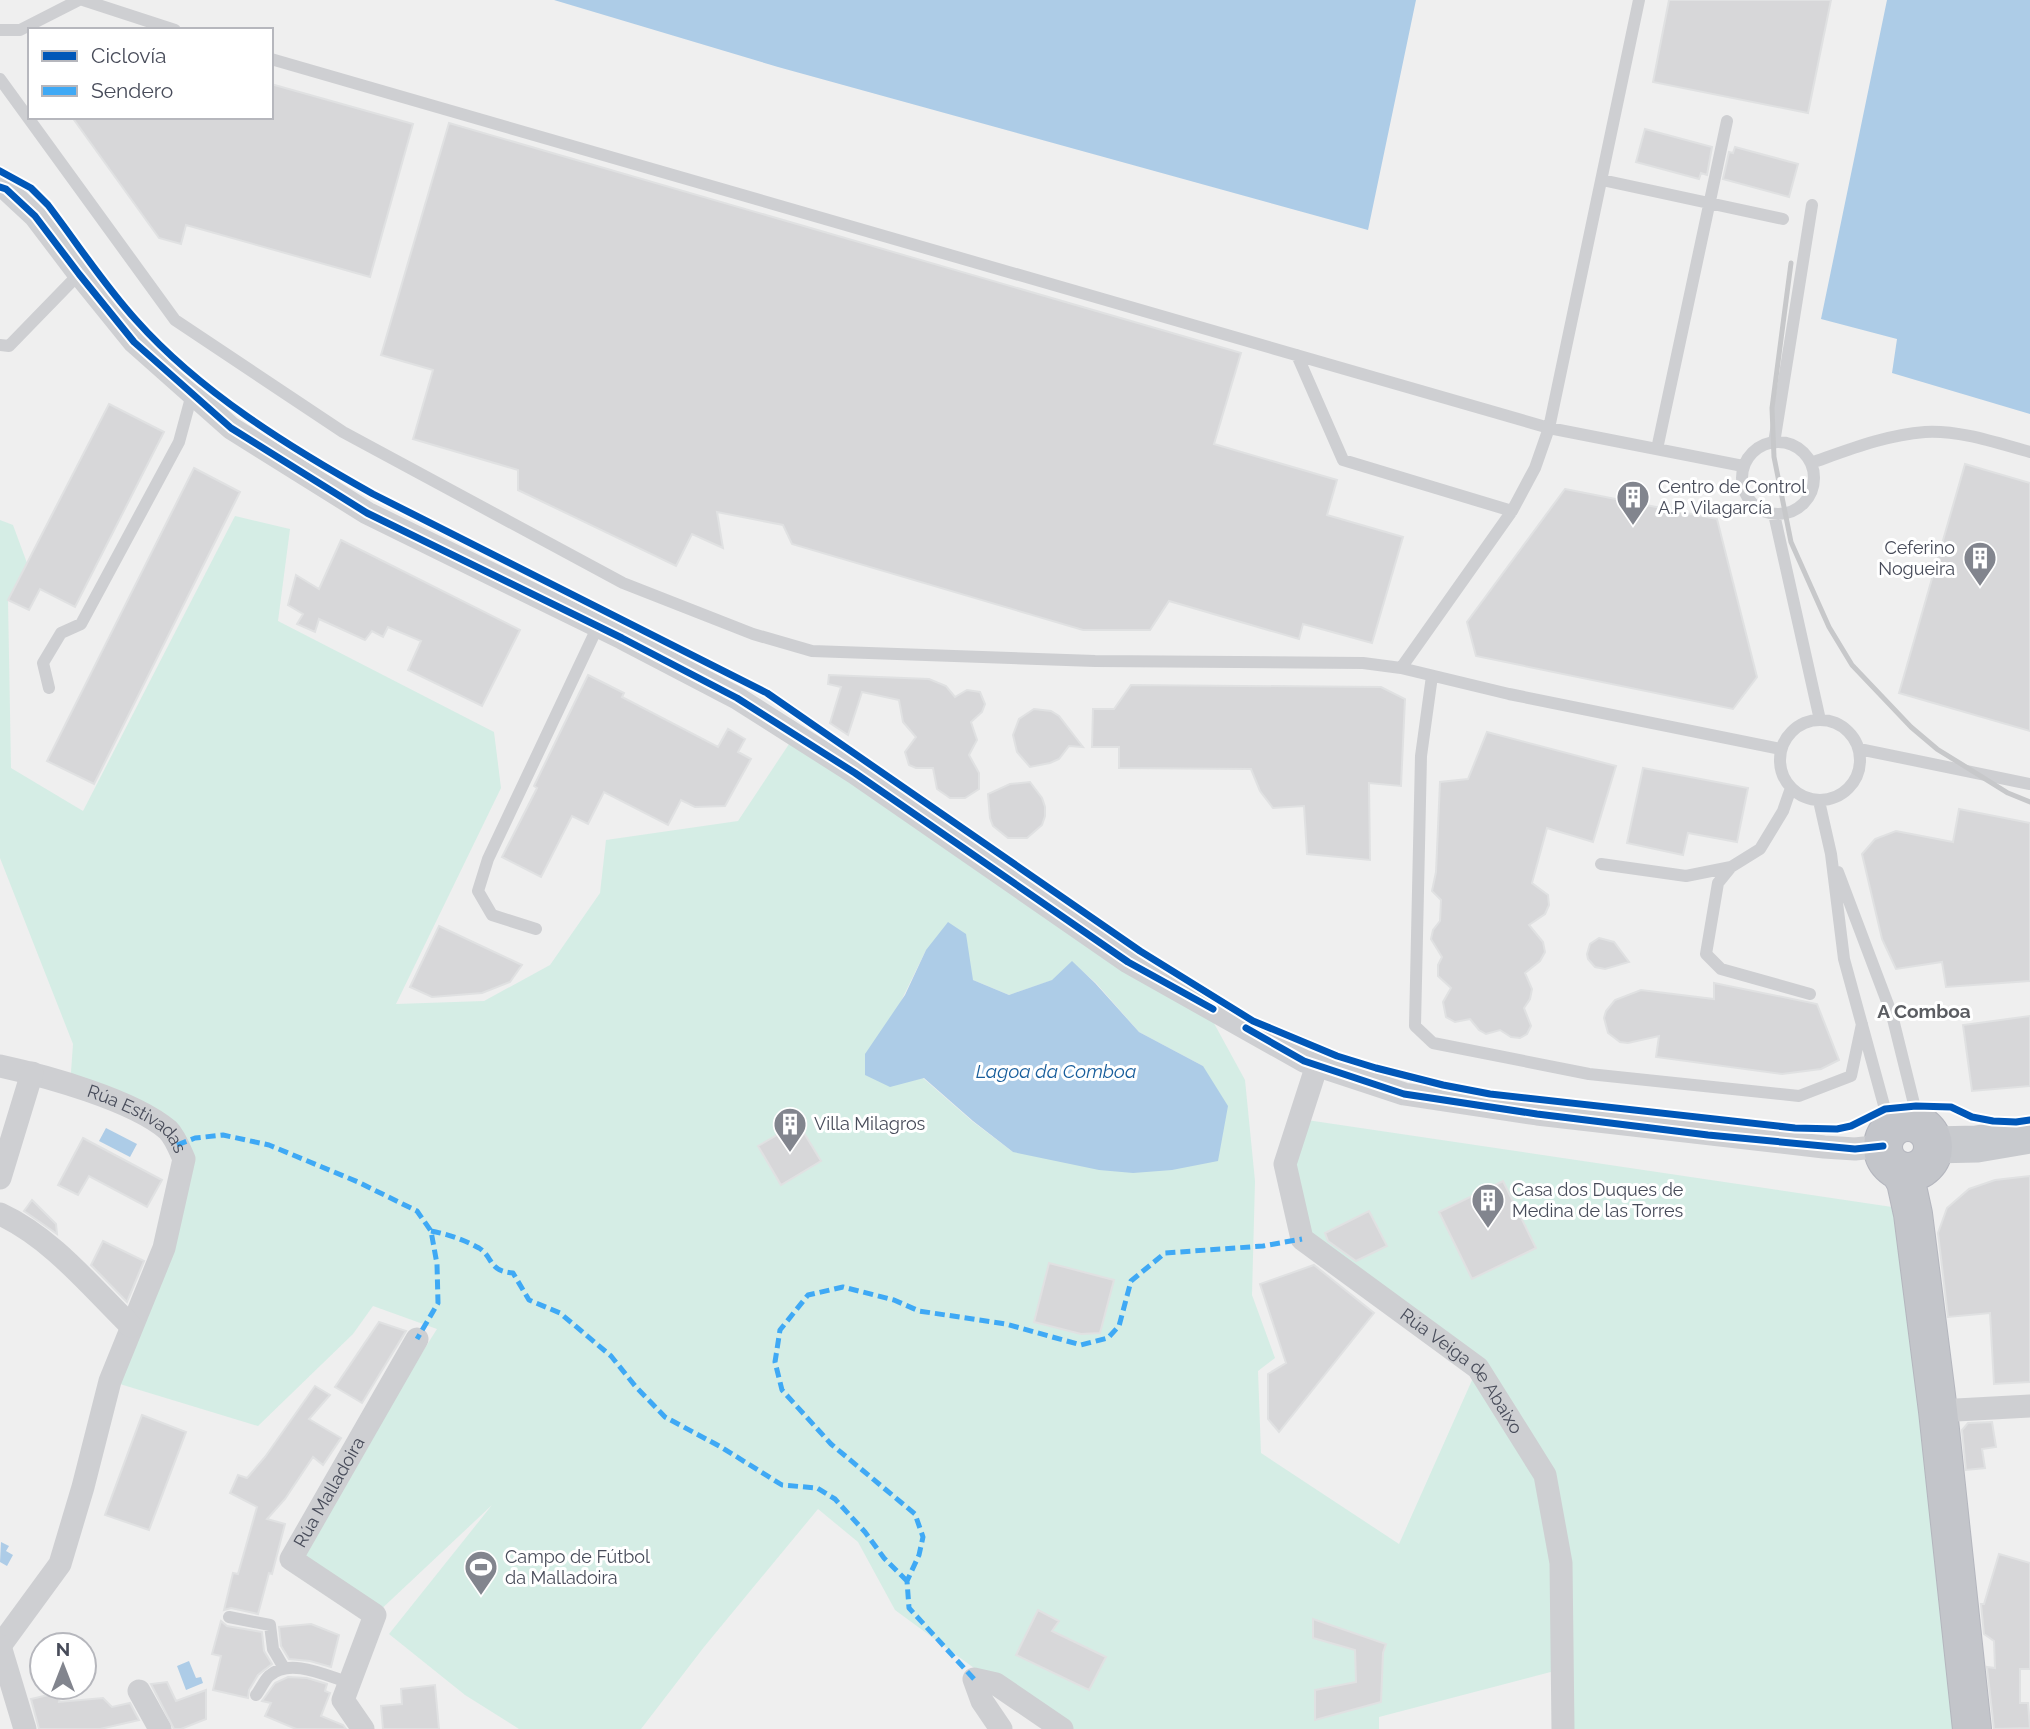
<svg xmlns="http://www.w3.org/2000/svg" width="2030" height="1729" viewBox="0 0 2030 1729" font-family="Raleway,sans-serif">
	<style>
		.green { fill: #d5ede5; fill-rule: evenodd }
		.water { fill: #adcce7 }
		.building { fill: #d7d7d9; stroke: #e0e1e2; stroke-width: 2 }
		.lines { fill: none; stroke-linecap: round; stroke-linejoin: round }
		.trunk-casing { stroke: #b4b6be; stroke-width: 40 }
		.service { stroke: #cecfd2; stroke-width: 12 }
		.minor { stroke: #cecfd2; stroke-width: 23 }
		.primary { stroke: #c8cace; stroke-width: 37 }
		.trunk { stroke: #c3c5ca; stroke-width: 38 }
		.rail { stroke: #c7c8ca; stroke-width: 5 }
		.quiet { stroke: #3fa9f5; stroke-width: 5; stroke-dasharray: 10 5; stroke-linecap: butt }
		.cycleway-casing { stroke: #fff; stroke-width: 11 }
		.cycleway { stroke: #0057b8; stroke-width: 7 }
		.labels { text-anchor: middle; stroke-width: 6; stroke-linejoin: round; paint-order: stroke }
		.poi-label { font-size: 18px; fill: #484c5a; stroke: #fff; text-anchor: start }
		.street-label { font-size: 18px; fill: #484c5a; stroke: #fff }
		.neighbourhood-label { font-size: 19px; font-weight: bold; fill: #5b5d62; stroke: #fff }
		.water-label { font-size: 19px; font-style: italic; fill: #185e9c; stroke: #fff }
	</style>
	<rect width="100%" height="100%" fill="#efefef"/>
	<path class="green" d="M235,516L290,529L278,621L494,732L501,788L396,1004L484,1001L550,965L600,893L606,840L738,821L795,735L1095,939L1192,983L1245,1080L1255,1181L1252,1295L1275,1358L1258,1371L1261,1453L1399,1544L1473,1378L1302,1239L1285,1164L1300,1119L1892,1207L1971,1724L1967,1729H1562V1669L1379,1717V1729H1057L895,1610L858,1542L818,1509L704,1647L641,1729H519L465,1695L389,1634L492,1505L375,1615L291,1559L437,1329L373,1306L353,1334L258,1426L110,1381L175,1197L170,1132L70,1086L73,1044L0,858V520L13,525L27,563L8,600L11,768L83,811ZM926,950L973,980L1009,995L1053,980L1072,962L1096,983L1139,1032L1203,1066L1013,1152L972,1121L923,1078L865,1075Z"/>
	<path class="water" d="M554,0H1416L1368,230L778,67Z
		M1887,0H2030V414L1892,373L1897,339L1821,319Z
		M948,922L966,934L973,980L1009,995L1052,980L1072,961L1095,983L1139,1032L1203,1066L1228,1106L1218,1161L1172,1170L1133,1173L1099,1170L1013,1152L973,1121L924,1078L890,1087L865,1075V1054L905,995L926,950Z
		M106,1128L137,1144L130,1157L99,1141Z
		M1,1542L9,1546L6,1551L13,1555L7,1566L0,1562Z
		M189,1661L196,1678L201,1677L203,1683L186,1690L177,1666Z"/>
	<path class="building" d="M1669,0H1831L1808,113L1653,82Z
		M271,84L413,124L370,277L186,225L181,244L159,238L72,117H271Z
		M449,123L1241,353L1214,444L1337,480L1327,515L1403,537L1372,643L1303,624L1299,639L1169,601L1150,630H1083L792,544L783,525L717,512L723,548L692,534L676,566L518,490V470L413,439L433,370L381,355Z
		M1645,129L1712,147L1707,175L1701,173L1699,179L1636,162Z
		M1735,147L1798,164L1789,197L1723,179L1729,152L1733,153Z
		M109,404L164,432L75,607L40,589L29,610L8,600Z
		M1965,464L2030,483V731L1899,693Z
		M194,468L240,492L94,784L47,761Z
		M1565,489L1717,519L1757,677L1733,709L1476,656L1467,622Z
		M341,540L520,630L482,706L408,670L421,641L388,627L383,637L372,631L365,640L319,619L315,632L297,624L303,614L288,605L296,575L319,589Z
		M588,675L624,693L622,697L718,747L728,729L745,739L738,752L751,759L725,806L695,807L681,800L668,825L604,792L588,824L572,816L541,877L502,857L537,788L534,786Z
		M829,675L929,679L946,686L955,697L967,690L980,692L985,704L982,712L971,722L977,740L969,755L979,773V789L965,798H950L937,789L933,768H916L909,765L905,752L916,737L903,722L899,700L862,692L848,735L830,723L841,687L828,684Z
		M1131,685L1381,687L1405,699L1401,786L1369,783L1370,860L1307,854L1304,806L1273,808L1260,791L1251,769L1119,768V747H1092L1093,709H1114Z
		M1034,709L1051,711L1059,716L1083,747L1069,746L1059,759L1050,763L1030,767L1017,752L1013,735L1019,719Z
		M1487,732L1616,766L1593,842L1547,828L1532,883L1548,895L1549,905L1545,914L1529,925L1543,942L1545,952L1540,961L1525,973L1532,989L1530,999L1524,1008L1531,1026L1527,1034L1520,1038L1511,1037L1500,1030L1486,1034L1479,1030L1470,1019L1455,1022L1446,1017L1443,1002L1451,988L1438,976V965L1442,957L1431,939L1433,930L1440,921L1441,900L1432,891L1436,872L1440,782L1468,779Z
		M1643,768L1748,788L1737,842L1688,833L1683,855L1627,843Z
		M1030,782L1042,798L1045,807V816L1042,825L1027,838H1008L993,826L990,818L988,794L1010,784Z
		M1959,809L2030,823V981L1946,987L1942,962L1896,969L1882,939L1862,854L1875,839L1896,831L1953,842Z
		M439,926L522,965L510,982L482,993L432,997L410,987Z
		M1599,938L1614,942L1629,962L1605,969L1595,967L1588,959L1587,954L1590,944Z
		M1714,983L1817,1004L1839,1060L1821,1069L1782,1074L1656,1057L1659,1036L1628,1043L1620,1042L1608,1033L1604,1018L1606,1011L1615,1000L1641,990L1714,999Z
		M2030,1016V1086L1972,1091L1963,1025Z
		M798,1123L821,1161L781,1185L758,1146Z
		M83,1138L162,1180L147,1207L89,1176L78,1195L58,1185Z
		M2030,1176V1382L1994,1384L1990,1313L1948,1317L1938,1233L1947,1208L1969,1189L1995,1180Z
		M1503,1181L1536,1248L1472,1279L1439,1212Z
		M32,1200L56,1224L57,1234L24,1211Z
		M1369,1211L1387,1246L1356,1261L1328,1241L1325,1233Z
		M103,1241L144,1261L127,1302L91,1265Z
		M1049,1263L1114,1280L1100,1333L1081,1334L1034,1322Z
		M1314,1265L1374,1313L1279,1432L1268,1419V1374L1286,1363L1260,1284Z
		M379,1322L406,1331L362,1403L335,1387Z
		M315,1386L330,1395L309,1419L341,1438L323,1465L313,1457L285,1499L267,1519L285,1524L272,1574L269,1573L258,1614L231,1608L224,1610L233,1573L238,1574L257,1507L230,1493L238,1475L247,1478L265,1457Z
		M142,1415L186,1432L149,1530L105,1515Z
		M1992,1422L1996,1447L1982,1449L1985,1468L1966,1470L1962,1430L1968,1423Z
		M1999,1554L2030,1563V1669H2020V1703H2028L2030,1728L1994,1729L1987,1667L1995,1668L1994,1641L1984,1634L1981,1604H1984Z
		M1038,1610L1059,1621L1052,1631L1106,1657L1089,1690L1016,1655Z
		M1313,1619L1386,1644L1383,1653L1381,1702L1315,1720V1690L1356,1682L1355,1650L1313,1638Z
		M221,1621L227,1626L262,1632L264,1651L272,1664L258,1675L249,1690L248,1698L213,1690L221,1656L212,1654Z
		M311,1624L339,1635L331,1667L310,1661L289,1659L281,1646L279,1627Z
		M288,1677L307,1678L327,1684L325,1691L330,1693L321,1716L343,1725L346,1729H296L265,1716L271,1703L262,1701L275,1683Z
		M167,1682L176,1701L206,1690V1719L181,1729H174L151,1684Z
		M435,1685L439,1729H383L381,1706L402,1704L401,1689Z
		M61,1692L59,1702L103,1698L112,1707L130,1703L139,1720L100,1729H39L31,1699Z"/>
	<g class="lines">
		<defs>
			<path id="trunk" d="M1883 1147a25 25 0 1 1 50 0a25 25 0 1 1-50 0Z
				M1899,1170L1906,1182L1913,1214L1938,1411L1972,1729"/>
		</defs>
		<use href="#trunk" class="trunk-casing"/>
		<path class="service" d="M83,0L175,30
			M0,30H20L79,0
			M271,59L1549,428L1743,466
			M0,79L175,320L343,432L623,583L753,634L812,651L1095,661L1363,663L1401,668L1509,694L1781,749
			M1602,180L1783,219
			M0,345L9,346L79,274
			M1297,355L1343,460L1512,511
			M1742 478a36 36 0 1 1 72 0a36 36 0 1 1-72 0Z
			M1774,443L1812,205
			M1657,449L1727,121
			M1811,463C1848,450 1885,435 1925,432C1960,430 1997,443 2030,452
			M1774,514L1820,720
			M1401,668L1512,511L1535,468L1549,428L1639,0
			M1432,676L1421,756L1415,1026L1433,1043L1589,1074L1799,1096L1851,1076L1862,1024
			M49,688L43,663L61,633L81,624L179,442L192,394
			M1780 760a40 40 0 1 1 80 0a40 40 0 1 1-80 0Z
			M1859,749L2030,784
			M1819,801L1831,854L1844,959L1885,1109L1888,1132
			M1601,864L1686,876L1731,867L1760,849L1783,811L1791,788
			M1731,867L1718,883L1706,954L1721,969L1810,994
			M1838,872L1892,1015L1919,1124
			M536,929L492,915L478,891L488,859L598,626
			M229,1617L270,1625L273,1649L284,1668
			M256,1695C260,1690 264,1681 269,1676C290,1657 327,1676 350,1683"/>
		<g class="minor">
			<path d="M0,187L6,189L35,216L79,274L134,342L231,428L367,513L622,638L737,698L855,773L1128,962L1304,1061L1404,1094L1537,1114L1824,1147L1855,1149L1883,1146"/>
			<path id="s1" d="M1317,1065L1285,1164L1302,1239L1478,1368L1545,1475L1561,1563L1563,1729"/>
			<path id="s2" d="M0,1066C46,1076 133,1100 168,1130C175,1137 180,1150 184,1159L164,1248L110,1381L83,1487L60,1564L0,1646"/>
			<path d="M0,1178L32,1073"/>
			<path d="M0,1214C52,1238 91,1287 131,1326"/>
			<path d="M1938,1411L2030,1406"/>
			<path d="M0,1646L25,1729"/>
			<path d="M139,1691L160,1729"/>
			<path id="s3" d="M363,1729L343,1700L375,1615L291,1559L417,1339"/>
			<path d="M1001,1729L982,1701L974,1679L996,1684L1062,1729"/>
		</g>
		<path class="primary" d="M1933,1145L1977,1144L2030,1135"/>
		<use href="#trunk" class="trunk"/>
		<path class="rail" d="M1791,263L1772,408L1774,457L1791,542L1829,627L1852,665L1911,727L1937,749L2008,793L2030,802"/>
		<path class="quiet" d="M177,1145L195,1138L223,1135L269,1145L358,1182L417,1211L431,1231L437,1264L438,1303L417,1339
			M431,1231C447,1234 465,1240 479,1248C494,1258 488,1271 513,1273L529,1300L560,1313L611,1356L636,1387L665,1417L721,1447L782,1485L817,1488L835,1499L865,1532L884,1558L907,1581
			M974,1679L909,1608L907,1581L919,1555L923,1537L915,1514L831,1444L782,1390L775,1362L780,1330L808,1295L843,1287L894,1300L919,1311L1006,1324L1081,1345L1108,1338L1119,1326L1131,1281L1165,1253L1263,1246L1302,1239"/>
		<defs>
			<path id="cycleway" d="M0,171L31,188L48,205C77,243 104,285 136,320C200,392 289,447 373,494L767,693L1140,951L1253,1021L1337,1056L1376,1068L1443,1085L1490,1094L1795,1128L1837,1129L1851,1126L1885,1109L1916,1106L1951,1107L1972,1117L1993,1121L2016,1122L2030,1120
				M0,187L6,189L35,216L79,274L134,342L231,428L367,513L622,638L737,698L855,773L1128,962L1213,1009
				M1246,1028L1304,1061L1404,1094L1537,1114L1708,1135L1855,1149L1883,1146"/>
		</defs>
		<use href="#cycleway" class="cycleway-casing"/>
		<use href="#cycleway" class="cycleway"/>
	</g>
	<defs>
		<symbol id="building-pin" viewBox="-11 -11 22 30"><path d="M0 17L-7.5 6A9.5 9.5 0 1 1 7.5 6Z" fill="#82858e" stroke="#fff"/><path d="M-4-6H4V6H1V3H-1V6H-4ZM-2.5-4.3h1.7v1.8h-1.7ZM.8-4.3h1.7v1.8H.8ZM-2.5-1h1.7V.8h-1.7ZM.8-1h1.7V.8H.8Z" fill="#fff"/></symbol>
		<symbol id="stadium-pin" viewBox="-11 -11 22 30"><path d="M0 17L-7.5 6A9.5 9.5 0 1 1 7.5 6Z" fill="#82858e" stroke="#fff"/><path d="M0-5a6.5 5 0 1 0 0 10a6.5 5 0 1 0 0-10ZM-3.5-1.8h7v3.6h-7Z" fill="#fff"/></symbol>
	</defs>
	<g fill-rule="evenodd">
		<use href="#building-pin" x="1614" y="478" width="38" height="52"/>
		<use href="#building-pin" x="1961" y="539" width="38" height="52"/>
		<use href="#building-pin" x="771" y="1105" width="38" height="52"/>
		<use href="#building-pin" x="1469" y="1181" width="38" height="52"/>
		<use href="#stadium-pin" x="462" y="1548" width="38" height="52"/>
	</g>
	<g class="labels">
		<g class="poi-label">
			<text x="1658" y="493">Centro de Control<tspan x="1658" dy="21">A.P. Vilagarcía</tspan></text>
			<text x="1955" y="554" text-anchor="end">Ceferino<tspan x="1955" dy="21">Nogueira</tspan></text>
			<text x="814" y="1130">Villa Milagros</text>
			<text x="1512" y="1196">Casa dos Duques de<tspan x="1512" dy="21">Medina de las Torres</tspan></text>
			<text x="505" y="1563">Campo de Fútbol<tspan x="505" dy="21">da Malladoira</tspan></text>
		</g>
		<g class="street-label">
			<text dy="6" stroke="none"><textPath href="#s2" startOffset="149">Rúa Estivadas</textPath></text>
			<text dy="6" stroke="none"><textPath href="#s1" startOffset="390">Rúa Veiga de Abaixo</textPath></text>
			<text dy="6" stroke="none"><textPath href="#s3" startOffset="304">Rúa Malladoira</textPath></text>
		</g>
		<g class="neighbourhood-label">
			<text x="1924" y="1018">A Comboa</text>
		</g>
		<g class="water-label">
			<text x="1056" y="1078">Lagoa da Comboa</text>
		</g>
	</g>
	<rect x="28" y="28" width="245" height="91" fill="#ffffff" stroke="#b6b7bd" stroke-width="2"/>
	<rect x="42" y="51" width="35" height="10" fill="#0057b8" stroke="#b6b7bd" stroke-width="2"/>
	<text x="91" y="63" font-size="21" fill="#484c5a">Ciclovía</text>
	<rect x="42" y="86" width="35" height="10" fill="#3fa9f5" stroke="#b6b7bd" stroke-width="2"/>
	<text x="91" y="98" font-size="21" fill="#484c5a">Sendero</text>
	<g transform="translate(63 1666)"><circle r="33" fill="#ffffff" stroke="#b6b7bd" stroke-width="2"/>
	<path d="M0-5L12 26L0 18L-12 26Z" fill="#82858e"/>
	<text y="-10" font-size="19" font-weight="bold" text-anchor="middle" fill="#484c5a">N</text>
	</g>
</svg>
